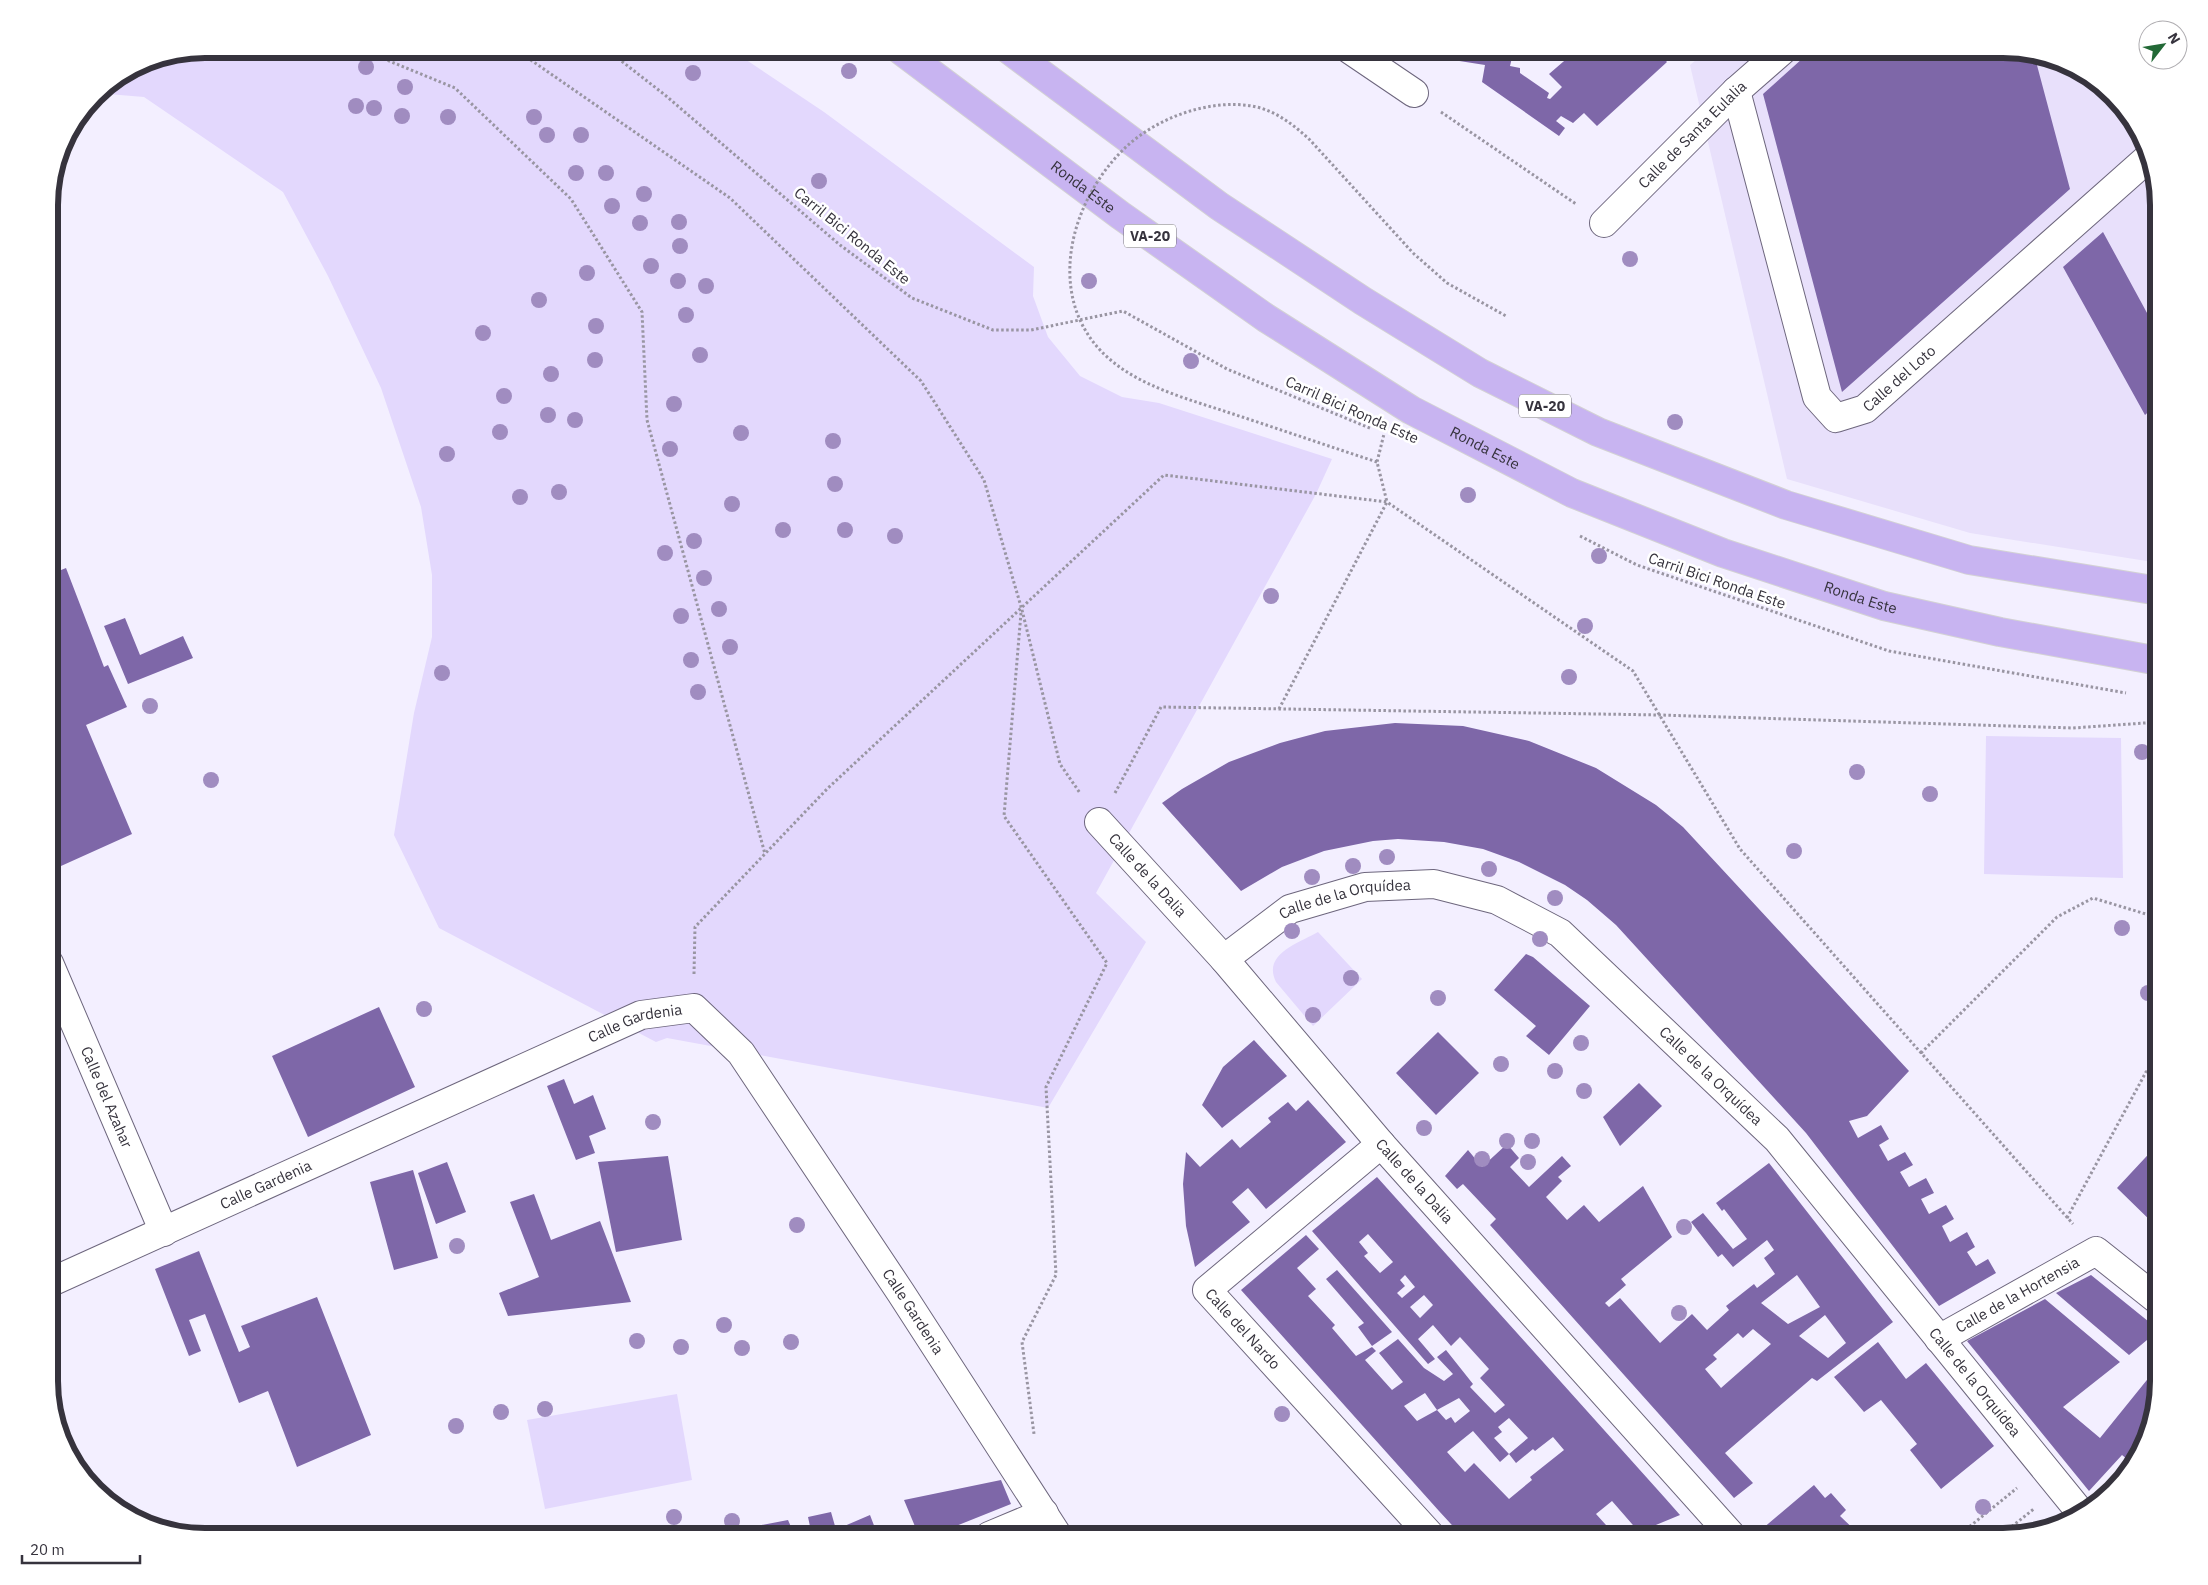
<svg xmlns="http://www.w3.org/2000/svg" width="2208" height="1585" viewBox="0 0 2208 1585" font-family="'IBM Plex Sans',sans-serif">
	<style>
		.built { fill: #e8e0fb }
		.green { fill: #e3d8fd }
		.building { fill: #7e67a8; fill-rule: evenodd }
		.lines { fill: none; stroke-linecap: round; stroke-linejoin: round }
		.minor-casing { stroke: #6d667d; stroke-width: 30 }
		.highway-casing { stroke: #d3d2d4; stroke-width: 30 }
		.path { stroke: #9995a2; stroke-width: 3; stroke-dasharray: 2.5 2.5; stroke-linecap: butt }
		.minor { stroke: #fff; stroke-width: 28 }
		.highway { stroke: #c8b4f1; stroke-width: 28 }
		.path-bridge { stroke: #9995a2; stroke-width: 3; stroke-dasharray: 2.5 2.5; stroke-linecap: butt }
		.tree { fill: #a08cc0 }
		.labels { text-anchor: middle; stroke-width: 5; stroke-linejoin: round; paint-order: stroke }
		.shield { fill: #fff; stroke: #727077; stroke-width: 1 }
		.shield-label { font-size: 14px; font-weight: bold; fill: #36333d }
		.street-label { font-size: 15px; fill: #36333d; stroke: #fff }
		.rim { fill: none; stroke: #36333d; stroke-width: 6 }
	</style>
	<rect width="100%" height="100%" fill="#f3efff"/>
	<path class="built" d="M1709,49H2004L2053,57L2098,81L2143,135L2159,204V563L1970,533L1787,479L1690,65Z"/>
	<path class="green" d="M205,49H730L824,112L1034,267L1033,296L1048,337L1080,376L1122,397L1159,403L1332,459L1316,494L1096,893L1146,942L1048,1108L667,1038L656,1042L439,928L394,835L414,713L432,637V575L421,507L381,388L328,276L283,192L144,97L96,93L145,61Z
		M1986,736L2121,738L2123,878L1984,874Z
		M1318,932L1362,979L1313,1026L1276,982C1262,954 1299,943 1318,932Z
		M677,1394L692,1480L545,1509L527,1420Z"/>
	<path class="building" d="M1454,49H1514L1510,66L1520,68V73L1549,93L1547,98L1550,99L1562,87L1549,74L1578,49H1655L1667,62L1597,126L1584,113L1573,123L1561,116L1556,121L1565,128L1559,136L1482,82L1485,65L1453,60Z
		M1813,49H2004L2034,54L2070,189L1842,392L1763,94Z
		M2103,232L2159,335V402L2145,415L2063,267Z
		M66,568L104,667L108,665L127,707L86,725L132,834L61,866L49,838V741L57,737L49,719V617L56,615L49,599V575Z
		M125,618L140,655L183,636L193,658L128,684L104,626Z
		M1395,723L1463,726L1529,741L1596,768L1656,805L1683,827L1909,1071L1867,1116L1849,1121L1858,1138L1881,1125L1889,1139L1879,1145L1888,1161L1905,1152L1913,1165L1900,1172L1909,1187L1926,1178L1934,1193L1921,1199L1929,1214L1946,1205L1954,1219L1942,1226L1950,1242L1967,1232L1975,1247L1967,1252L1976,1266L1988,1259L1996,1273L1939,1306L1806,1133L1616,925L1587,900L1565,885L1519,862L1483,849L1444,842L1398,839L1373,841L1324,851L1282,867L1241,891L1162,803L1182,789L1229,762L1280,743L1325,731Z
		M1526,954L1533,957L1590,1006L1549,1055L1526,1036L1536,1026L1494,990Z
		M379,1007L415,1087L308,1137L272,1056Z
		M1438,1032L1479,1073L1436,1115L1396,1073Z
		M1254,1040L1287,1076L1222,1128L1202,1105L1223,1067Z
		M564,1079L574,1104L593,1095L606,1129L589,1136L595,1153L576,1160L547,1086Z
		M1639,1083L1662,1106L1620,1146L1603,1117Z
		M1308,1100L1346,1142L1266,1209L1248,1188L1232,1202L1250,1222L1195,1267L1186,1226L1183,1184L1186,1152L1200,1167L1232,1139L1240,1148L1271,1122L1268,1118L1288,1102L1296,1111Z
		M1507,1144L1519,1158L1510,1167L1529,1187L1562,1156L1571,1166L1558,1177L1562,1181L1546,1197L1567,1220L1584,1205L1599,1222L1643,1186L1672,1237L1621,1279L1626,1285L1605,1303L1609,1307L1620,1298L1660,1343L1692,1314L1707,1330L1729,1310L1726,1306L1754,1284L1757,1288L1775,1274L1764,1258L1774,1250L1767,1240L1733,1267L1722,1254L1718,1257L1691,1222L1703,1213L1733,1249L1747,1239L1724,1209L1722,1211L1716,1203L1769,1163L1893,1322L1817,1381L1812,1378L1725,1453L1753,1483L1734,1498L1490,1225L1496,1219L1463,1184L1457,1189L1445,1176L1468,1150L1482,1167ZM1797,1275L1820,1307L1788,1324L1761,1303ZM1825,1315L1846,1343L1828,1358L1799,1336ZM1753,1329L1771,1344L1721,1388L1705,1369L1717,1359L1713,1355L1738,1333L1743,1338Z
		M2158,1144L2159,1145V1229L2117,1188Z
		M668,1156L682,1240L616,1252L598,1162Z
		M447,1162L466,1212L436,1224L418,1173Z
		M413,1170L438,1258L394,1270L370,1182Z
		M1377,1177L1665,1498L1680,1515L1639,1532L1612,1501L1596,1514L1616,1536H1462L1439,1511L1241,1290L1306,1235L1319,1249L1297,1268L1316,1289L1308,1296L1335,1325L1332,1328L1356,1356L1372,1347L1376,1351L1365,1360L1392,1390L1403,1382L1379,1353L1398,1339L1424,1368L1444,1381L1453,1374L1437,1357L1446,1350L1473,1384L1470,1387L1495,1413L1505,1405L1480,1378L1489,1369L1460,1337L1451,1346L1433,1325L1418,1339L1435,1359L1428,1364L1312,1231ZM1368,1234L1393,1262L1380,1273L1364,1256L1368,1253L1359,1242ZM1405,1275L1415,1287L1402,1298L1397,1293L1405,1286L1400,1280ZM1424,1295L1433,1305L1420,1318L1410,1307ZM1425,1393L1437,1410L1417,1421L1404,1406ZM1459,1398L1470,1411L1455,1423L1451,1417L1446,1420L1437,1410ZM1509,1418L1528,1438L1509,1454L1494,1438L1502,1432L1498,1427ZM1473,1431L1500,1462L1509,1454L1516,1463L1533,1449L1535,1451L1553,1437L1564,1450L1530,1477L1532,1480L1509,1499L1474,1463L1465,1472L1447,1452Z
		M534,1194L551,1240L600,1221L631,1302L508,1316L499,1293L539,1277L510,1202Z
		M199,1251L239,1352L250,1347L241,1326L317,1297L371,1435L297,1467L268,1391L239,1403L205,1314L189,1320L201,1351L189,1356L155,1269Z
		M1337,1270L1392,1332L1372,1346L1358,1327L1364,1323L1326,1279Z
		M2091,1275L2159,1330L2129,1355L2056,1293Z
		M2045,1299L2120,1362L2063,1407L2100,1438L2159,1365V1381L2151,1431L2133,1464L2122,1455L2089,1491L1967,1341Z
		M1878,1342L1906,1379L1926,1363L1994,1446L1941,1489L1910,1450L1917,1444L1881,1400L1864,1412L1834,1377Z
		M50,1392L63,1419L58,1421Z
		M1001,1480L1011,1504L931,1536H919L904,1500Z
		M1814,1485L1825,1498L1831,1493L1846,1510L1840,1516L1861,1536H1769L1762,1529Z
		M831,1512L835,1526L811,1531L808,1517Z
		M870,1515L878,1536H817L835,1530Z
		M788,1520L795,1536H710V1535Z
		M910,1526L913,1536H886Z"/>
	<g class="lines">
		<defs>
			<g id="minor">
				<path d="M1349,49L1414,93"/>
				<path id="s1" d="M1736,91L1817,397L1836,418L1865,409L2148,158"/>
				<path id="s2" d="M1604,223L1736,91L1784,49"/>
				<path id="s3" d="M1099,822L1224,959L1381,1144L1732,1536"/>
				<path id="s4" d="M1224,959L1290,909L1365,887L1434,884L1497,900L1560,933L1777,1139L2081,1513"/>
				<path id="s5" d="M49,963L164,1232"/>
				<path id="s6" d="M1381,1144L1207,1290L1431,1536"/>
				<path id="s7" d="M49,1283L641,1015L694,1008L741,1053L901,1293L1058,1536"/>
				<path id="s8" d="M1939,1339L2096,1251L2159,1301"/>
				<path d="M989,1536L1044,1513"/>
			</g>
			<g id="highway">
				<path id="s9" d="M899,49L1120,215L1266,318L1411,410L1572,493L1723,553L1884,606L2000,632L2159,661"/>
				<path d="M1008,49L1219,206L1363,301L1480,373L1598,432L1786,505L1969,560L2159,591"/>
			</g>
		</defs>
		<use href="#minor" class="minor-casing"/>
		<use href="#highway" class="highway-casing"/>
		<path class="path" d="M360,49L455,88L571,199L642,312L647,420L765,854
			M508,49L525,56L730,198L921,381L984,480L1022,610L1060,764L1080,793
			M606,49L665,95L840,245L912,298L993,330H1031L1123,311L1227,369L1372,429
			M1441,112L1576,204
			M1580,536L1637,565L1889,651L2126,693
			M1021,613L1004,816L1107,963L1046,1087L1056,1275L1022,1342L1034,1434
			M1279,709L1387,502L1377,462L1384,434
			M1115,793L1161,707L1660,715L2073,728L2159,722
			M694,974L695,927L827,789L1164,475L1387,502L1633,671L1740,849L2073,1224
			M1921,1053L2057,917L2093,898L2159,918
			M2067,1218L2146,1072L2159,1061
			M1958,1536L2017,1488
			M2000,1536L2035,1508"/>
		<use href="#minor" class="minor"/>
		<use href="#highway" class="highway"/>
		<path class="path-bridge" d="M1377,462C1328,446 1279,429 1230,413C1191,400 1145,388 1113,362C1042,305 1067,202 1127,146C1159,117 1209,99 1252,106C1275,110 1294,125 1310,140L1413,253L1447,283L1506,316"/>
	</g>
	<g class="tree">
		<circle cx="366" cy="67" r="8"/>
		<circle cx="849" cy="71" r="8"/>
		<circle cx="693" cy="73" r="8"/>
		<circle cx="405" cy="87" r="8"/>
		<circle cx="356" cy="106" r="8"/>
		<circle cx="374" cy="108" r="8"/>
		<circle cx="402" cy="116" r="8"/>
		<circle cx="448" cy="117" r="8"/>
		<circle cx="534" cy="117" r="8"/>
		<circle cx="547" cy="135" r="8"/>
		<circle cx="581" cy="135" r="8"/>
		<circle cx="576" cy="173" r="8"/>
		<circle cx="606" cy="173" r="8"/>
		<circle cx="819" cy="181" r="8"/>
		<circle cx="644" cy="194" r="8"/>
		<circle cx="612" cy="206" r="8"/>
		<circle cx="679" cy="222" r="8"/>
		<circle cx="640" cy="223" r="8"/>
		<circle cx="680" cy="246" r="8"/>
		<circle cx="1630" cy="259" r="8"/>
		<circle cx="651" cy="266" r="8"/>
		<circle cx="587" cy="273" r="8"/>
		<circle cx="678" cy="281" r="8"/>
		<circle cx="1089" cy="281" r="8"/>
		<circle cx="706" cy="286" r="8"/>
		<circle cx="539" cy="300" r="8"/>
		<circle cx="686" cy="315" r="8"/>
		<circle cx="596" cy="326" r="8"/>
		<circle cx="483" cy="333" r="8"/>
		<circle cx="700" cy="355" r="8"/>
		<circle cx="595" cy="360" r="8"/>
		<circle cx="1191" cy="361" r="8"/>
		<circle cx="551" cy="374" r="8"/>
		<circle cx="504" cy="396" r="8"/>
		<circle cx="674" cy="404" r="8"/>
		<circle cx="548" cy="415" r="8"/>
		<circle cx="575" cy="420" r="8"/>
		<circle cx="1675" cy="422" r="8"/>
		<circle cx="500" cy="432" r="8"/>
		<circle cx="741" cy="433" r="8"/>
		<circle cx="833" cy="441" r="8"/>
		<circle cx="670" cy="449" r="8"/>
		<circle cx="447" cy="454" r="8"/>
		<circle cx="835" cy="484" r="8"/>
		<circle cx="559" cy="492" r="8"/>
		<circle cx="1468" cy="495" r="8"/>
		<circle cx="520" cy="497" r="8"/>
		<circle cx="732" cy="504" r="8"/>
		<circle cx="783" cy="530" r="8"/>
		<circle cx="845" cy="530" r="8"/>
		<circle cx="895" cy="536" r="8"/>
		<circle cx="694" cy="541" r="8"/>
		<circle cx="665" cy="553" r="8"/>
		<circle cx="1599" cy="556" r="8"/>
		<circle cx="704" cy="578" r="8"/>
		<circle cx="1271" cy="596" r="8"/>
		<circle cx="719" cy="609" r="8"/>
		<circle cx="681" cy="616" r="8"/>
		<circle cx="1585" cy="626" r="8"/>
		<circle cx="730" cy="647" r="8"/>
		<circle cx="691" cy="660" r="8"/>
		<circle cx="442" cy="673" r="8"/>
		<circle cx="1569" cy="677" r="8"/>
		<circle cx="698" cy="692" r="8"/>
		<circle cx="150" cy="706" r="8"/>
		<circle cx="2142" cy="752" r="8"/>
		<circle cx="1857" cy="772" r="8"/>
		<circle cx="211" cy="780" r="8"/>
		<circle cx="1930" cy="794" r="8"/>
		<circle cx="1794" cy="851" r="8"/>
		<circle cx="1387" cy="857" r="8"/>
		<circle cx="1353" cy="866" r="8"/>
		<circle cx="1489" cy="869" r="8"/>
		<circle cx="1312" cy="877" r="8"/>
		<circle cx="1555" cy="898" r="8"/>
		<circle cx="2122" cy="928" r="8"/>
		<circle cx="1292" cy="931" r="8"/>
		<circle cx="1540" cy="939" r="8"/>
		<circle cx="1351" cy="978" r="8"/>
		<circle cx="2148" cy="993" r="8"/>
		<circle cx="1438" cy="998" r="8"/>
		<circle cx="424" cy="1009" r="8"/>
		<circle cx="1313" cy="1015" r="8"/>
		<circle cx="1581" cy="1043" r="8"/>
		<circle cx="1501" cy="1064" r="8"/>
		<circle cx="1555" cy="1071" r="8"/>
		<circle cx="1584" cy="1091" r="8"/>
		<circle cx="653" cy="1122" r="8"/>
		<circle cx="1424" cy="1128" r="8"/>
		<circle cx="1507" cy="1141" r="8"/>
		<circle cx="1532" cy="1141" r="8"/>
		<circle cx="1482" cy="1159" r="8"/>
		<circle cx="1528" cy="1162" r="8"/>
		<circle cx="797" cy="1225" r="8"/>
		<circle cx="1684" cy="1227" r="8"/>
		<circle cx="457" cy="1246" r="8"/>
		<circle cx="1679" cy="1313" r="8"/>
		<circle cx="724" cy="1325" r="8"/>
		<circle cx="637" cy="1341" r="8"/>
		<circle cx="791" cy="1342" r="8"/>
		<circle cx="681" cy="1347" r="8"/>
		<circle cx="742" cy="1348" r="8"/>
		<circle cx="545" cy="1409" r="8"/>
		<circle cx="501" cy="1412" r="8"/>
		<circle cx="1282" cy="1414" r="8"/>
		<circle cx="456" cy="1426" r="8"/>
		<circle cx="1983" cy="1507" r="8"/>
		<circle cx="674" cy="1517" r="8"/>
		<circle cx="732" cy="1521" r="8"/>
	</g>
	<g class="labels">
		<g class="shield">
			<rect x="1124" y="224.5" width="52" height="23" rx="4"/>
			<rect x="1519" y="394.5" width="52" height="23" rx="4"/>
		</g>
		<g class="shield-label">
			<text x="1150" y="241">VA-20</text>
			<text x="1545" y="411">VA-20</text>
		</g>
		<g class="street-label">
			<text dy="5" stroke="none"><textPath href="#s2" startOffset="125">Calle de Santa Eulalia</textPath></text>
			<text dy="5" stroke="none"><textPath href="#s9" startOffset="230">Ronda Este</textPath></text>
			<text transform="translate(852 236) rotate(39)" y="5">Carril Bici Ronda Este</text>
			<text dy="5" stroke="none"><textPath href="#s1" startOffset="421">Calle del Loto</textPath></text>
			<text transform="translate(1352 410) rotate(24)" y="5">Carril Bici Ronda Este</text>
			<text dy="5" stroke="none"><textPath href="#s9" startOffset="710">Ronda Este</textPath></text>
			<text transform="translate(1717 581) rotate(19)" y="5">Carril Bici Ronda Este</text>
			<text dy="5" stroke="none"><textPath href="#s9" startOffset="1115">Ronda Este</textPath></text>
			<text dy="5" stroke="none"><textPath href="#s3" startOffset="72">Calle de la Dalia</textPath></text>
			<text dy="5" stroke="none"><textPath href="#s4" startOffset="139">Calle de la Orquídea</textPath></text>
			<text dy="5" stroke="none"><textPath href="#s7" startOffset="642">Calle Gardenia</textPath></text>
			<text dy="5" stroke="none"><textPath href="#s4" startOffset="574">Calle de la Orquídea</textPath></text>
			<text dy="5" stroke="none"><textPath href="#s5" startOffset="146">Calle del Azahar</textPath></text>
			<text dy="5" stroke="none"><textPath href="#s3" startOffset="478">Calle de la Dalia</textPath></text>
			<text dy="5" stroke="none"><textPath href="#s7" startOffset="238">Calle Gardenia</textPath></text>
			<text dy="5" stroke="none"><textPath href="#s8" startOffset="90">Calle de la Hortensia</textPath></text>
			<text dy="5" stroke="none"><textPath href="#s7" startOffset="1079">Calle Gardenia</textPath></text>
			<text dy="5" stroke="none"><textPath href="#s6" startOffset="280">Calle del Nardo</textPath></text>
			<text dy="5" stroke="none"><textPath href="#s4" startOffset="979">Calle de la Orquídea</textPath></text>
		</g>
	</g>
	<path d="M0 0H2208V1585H0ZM205 58H2003A147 147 0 0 1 2150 205V1381A147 147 0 0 1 2003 1528H205A147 147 0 0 1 58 1381V205A147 147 0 0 1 205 58Z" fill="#fff" fill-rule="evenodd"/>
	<path class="rim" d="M205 58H2003A147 147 0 0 1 2150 205V1381A147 147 0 0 1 2003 1528H205A147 147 0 0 1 58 1381V205A147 147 0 0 1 205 58Z"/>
	<g transform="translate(2163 45) rotate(59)"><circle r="24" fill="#ffffff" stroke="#afadb1"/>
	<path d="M0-4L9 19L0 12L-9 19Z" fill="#226936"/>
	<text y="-8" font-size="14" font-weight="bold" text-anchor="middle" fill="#36333d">N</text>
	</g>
	<path d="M22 1555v8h118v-8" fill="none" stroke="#36333d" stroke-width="2.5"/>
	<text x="30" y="1555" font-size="15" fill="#36333d" stroke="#ffffff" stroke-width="4" paint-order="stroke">20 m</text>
</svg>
